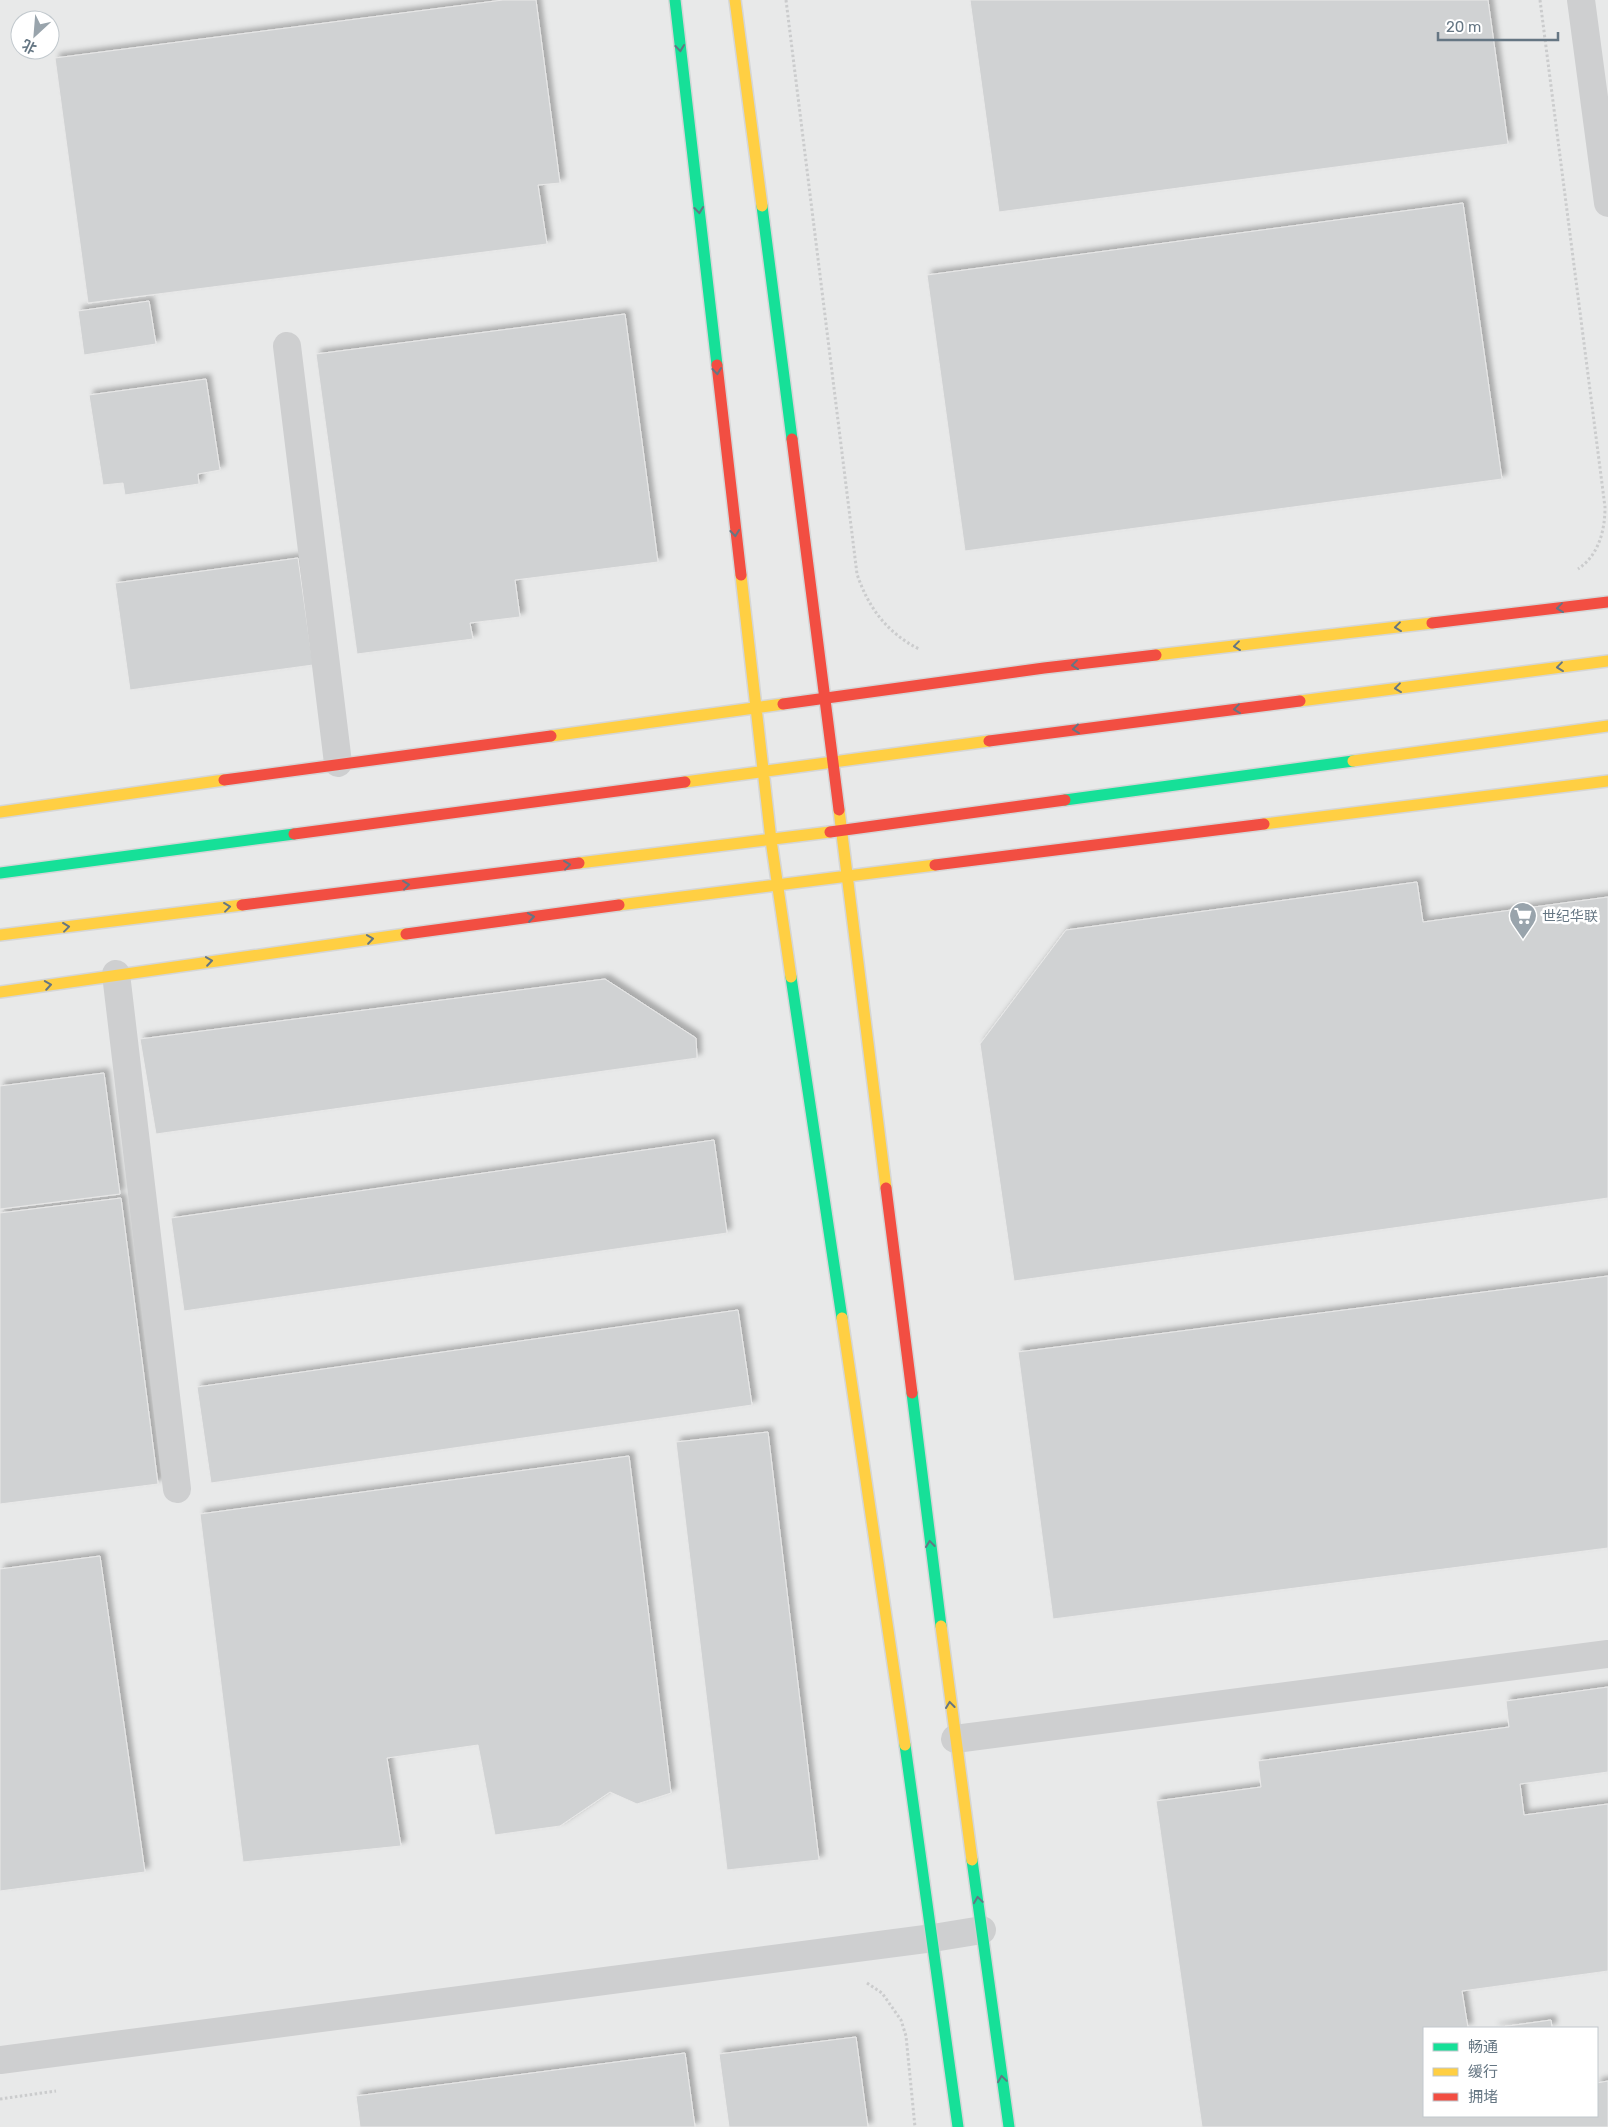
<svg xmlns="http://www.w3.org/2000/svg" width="1608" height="2127" viewBox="0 0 1608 2127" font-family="Rubik,'Noto Sans SC',sans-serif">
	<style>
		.built { fill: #e8e9e9; fill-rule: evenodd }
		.building { fill: #d0d2d3; stroke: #e8e8e8; filter: url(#shadow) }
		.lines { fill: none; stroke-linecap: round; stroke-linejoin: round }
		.fast-casing { stroke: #d5d6d7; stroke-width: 14 }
		.slow-casing { stroke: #d5d6d7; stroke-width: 14 }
		.jam-casing { stroke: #d5d6d7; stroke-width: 14 }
		.path { stroke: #cbcccd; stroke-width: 3; stroke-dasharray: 2.5 2.5; stroke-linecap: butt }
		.street { stroke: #cecfd0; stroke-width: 28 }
		.fast { stroke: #16e098; stroke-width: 11 }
		.slow { stroke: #ffcf43; stroke-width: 11 }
		.jam { stroke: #f24e42; stroke-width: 11 }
		.oneway { stroke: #657683 }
		.labels { text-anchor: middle; stroke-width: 5; stroke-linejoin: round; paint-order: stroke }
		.poi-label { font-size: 14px; fill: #657683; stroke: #fff; text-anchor: start }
	</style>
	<defs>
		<filter id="shadow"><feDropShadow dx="4.5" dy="-4.5" stdDeviation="2.5" flood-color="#0004"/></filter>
	</defs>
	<rect width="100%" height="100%" fill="#f9f9f9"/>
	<path class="built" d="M0,0H1608V2127H0ZM20,20H50V50H20ZM1424,2028H1597V2116H1424Z"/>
	<path class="building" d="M503,0H536L560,183L538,185L547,244L88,303L55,58Z
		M970,0H1488L1508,144L999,212Z
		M1463,203L1502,479L965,551L927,275Z
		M149,301L156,344L84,355L78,311Z
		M625,314L658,562L515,580L520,617L470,623L473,639L357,654L316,354Z
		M206,379L220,470L198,474L199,484L125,495L123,483L103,485L89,395Z
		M298,558L313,665L130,690L115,583Z
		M1417,882L1423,922L1608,897V1198L1014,1281L980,1044L1066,930Z
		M605,979L696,1038L697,1058L156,1134L140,1039Z
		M104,1073L120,1194L0,1209V1086Z
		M714,1140L727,1233L184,1311L171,1218Z
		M121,1198L158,1484L0,1504V1213Z
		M1608,1276V1548L1053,1619L1018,1352Z
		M738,1310L752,1405L211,1483L197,1387Z
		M768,1432L819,1860L727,1870L676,1442Z
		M629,1456L671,1793L637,1804L610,1792L560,1826L495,1835L478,1745L387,1758L401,1846L243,1862L200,1514Z
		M100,1556L145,1872L0,1891V1569Z
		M1608,1687V1772L1520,1784L1524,1815L1608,1804V1971L1462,1991L1468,2028H1424V2116H1597V2083L1608,2081V2127H1202L1156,1801L1261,1787L1258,1761L1509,1727L1506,1701Z
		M1551,2020L1552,2028H1494Z
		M856,2037L868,2127H729L719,2054Z
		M685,2053L695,2127H360L356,2096Z"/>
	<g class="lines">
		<defs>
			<path id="fast" d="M675,0L717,365
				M762,206L792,439
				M1065,800L1353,761
				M0,873L294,834
				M791,977L842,1318
				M912,1393L941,1626
				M905,1745L958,2127
				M972,1860L1009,2127"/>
			<path id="slow" d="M735,0L762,206
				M741,575L771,840L791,977
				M1156,655L1432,623
				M1300,701L1608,661
				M551,736L783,704
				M1353,761L1608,726
				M685,782L989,741
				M839,810L886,1188
				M0,812L224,780
				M1264,824L1608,781
				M579,863L830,832
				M619,905L935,865
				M0,935L242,905
				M0,992L406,934
				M842,1318L905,1745
				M941,1626L972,1860"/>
			<path id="jam" d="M717,365L741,575
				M792,439L839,810
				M1432,623L1608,602
				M783,704L1044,668L1156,655
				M989,741L1300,701
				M224,780L551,736
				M830,832L1065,800
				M294,834L685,782
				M935,865L1264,824
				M242,905L579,863
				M406,934L619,905
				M886,1188L912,1393"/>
		</defs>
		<use href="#fast" class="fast-casing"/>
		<use href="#slow" class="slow-casing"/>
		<use href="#jam" class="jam-casing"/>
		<path class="path" d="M786,0L857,574C868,607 887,633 919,649
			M1540,0L1605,507C1605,530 1599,555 1578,569
			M867,1983L882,1993L901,2020L906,2036L915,2127
			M0,2099L56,2091"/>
		<path class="street" d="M1581,0L1608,203
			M287,346L338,763
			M116,974L177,1489
			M955,1739L1608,1654
			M0,2060L933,1938L982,1930"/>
		<use href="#fast" class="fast"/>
		<use href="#slow" class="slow"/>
		<use href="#jam" class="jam"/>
	</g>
	<defs><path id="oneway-chevron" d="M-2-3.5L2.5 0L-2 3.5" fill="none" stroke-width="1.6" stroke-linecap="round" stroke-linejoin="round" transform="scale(1.25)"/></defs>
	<g class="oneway">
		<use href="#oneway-chevron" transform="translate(680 48) rotate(84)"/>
		<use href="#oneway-chevron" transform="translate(699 210) rotate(84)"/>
		<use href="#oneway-chevron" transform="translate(717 371) rotate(84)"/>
		<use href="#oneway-chevron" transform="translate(735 533) rotate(84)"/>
		<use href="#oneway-chevron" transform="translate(1560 608) rotate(173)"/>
		<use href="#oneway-chevron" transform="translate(1398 627) rotate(173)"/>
		<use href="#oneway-chevron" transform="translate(1237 646) rotate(173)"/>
		<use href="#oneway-chevron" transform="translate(1075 665) rotate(173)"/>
		<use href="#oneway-chevron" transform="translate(1560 667) rotate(173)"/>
		<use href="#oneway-chevron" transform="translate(1398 688) rotate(173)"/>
		<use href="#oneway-chevron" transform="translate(1237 709) rotate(173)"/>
		<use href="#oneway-chevron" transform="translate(1076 729) rotate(173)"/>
		<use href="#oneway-chevron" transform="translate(567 865) rotate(-7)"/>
		<use href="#oneway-chevron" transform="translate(406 885) rotate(-7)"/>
		<use href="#oneway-chevron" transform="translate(227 907) rotate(-7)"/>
		<use href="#oneway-chevron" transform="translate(531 917) rotate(-8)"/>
		<use href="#oneway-chevron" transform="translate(66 927) rotate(-7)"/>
		<use href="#oneway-chevron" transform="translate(370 939) rotate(-8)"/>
		<use href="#oneway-chevron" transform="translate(209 961) rotate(-8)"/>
		<use href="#oneway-chevron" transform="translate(48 985) rotate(-9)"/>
		<use href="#oneway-chevron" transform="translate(930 1544) rotate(-97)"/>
		<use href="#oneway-chevron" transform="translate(950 1705) rotate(-97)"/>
		<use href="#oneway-chevron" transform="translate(978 1900) rotate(-98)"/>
		<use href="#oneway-chevron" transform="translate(1002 2079) rotate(-98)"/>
	</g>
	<defs>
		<symbol id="supermarket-pin" viewBox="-11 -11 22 30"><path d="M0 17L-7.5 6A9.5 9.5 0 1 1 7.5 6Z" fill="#99a4ac" stroke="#fff"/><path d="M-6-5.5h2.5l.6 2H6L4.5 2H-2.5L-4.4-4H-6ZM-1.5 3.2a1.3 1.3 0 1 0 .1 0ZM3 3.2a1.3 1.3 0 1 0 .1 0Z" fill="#fff"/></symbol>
	</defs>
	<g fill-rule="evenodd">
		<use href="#supermarket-pin" x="1507" y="900" width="32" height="43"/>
	</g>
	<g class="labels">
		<g class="poi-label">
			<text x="1542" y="921">世纪华联</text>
		</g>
	</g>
	<rect x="1423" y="2027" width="175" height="90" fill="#ffffff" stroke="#c1c8cd"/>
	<rect x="1433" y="2043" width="25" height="8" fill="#16e098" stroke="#c1c8cd"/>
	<text x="1468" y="2052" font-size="15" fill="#657683">畅通</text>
	<rect x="1433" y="2068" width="25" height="8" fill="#ffcf43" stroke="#c1c8cd"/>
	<text x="1468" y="2077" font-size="15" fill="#657683">缓行</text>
	<rect x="1433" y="2093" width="25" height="8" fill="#f24e42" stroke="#c1c8cd"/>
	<text x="1468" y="2102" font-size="15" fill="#657683">拥堵</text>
	<g transform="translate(35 35) rotate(206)"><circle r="24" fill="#ffffff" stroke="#c1c8cd"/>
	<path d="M0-4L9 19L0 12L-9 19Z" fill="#99a4ac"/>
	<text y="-8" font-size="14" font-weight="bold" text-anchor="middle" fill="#657683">北</text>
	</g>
	<path d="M1438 32v8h120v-8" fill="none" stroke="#657683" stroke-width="2.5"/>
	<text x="1446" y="32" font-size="15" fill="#657683" stroke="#ffffff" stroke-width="4" paint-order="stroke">20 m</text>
</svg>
